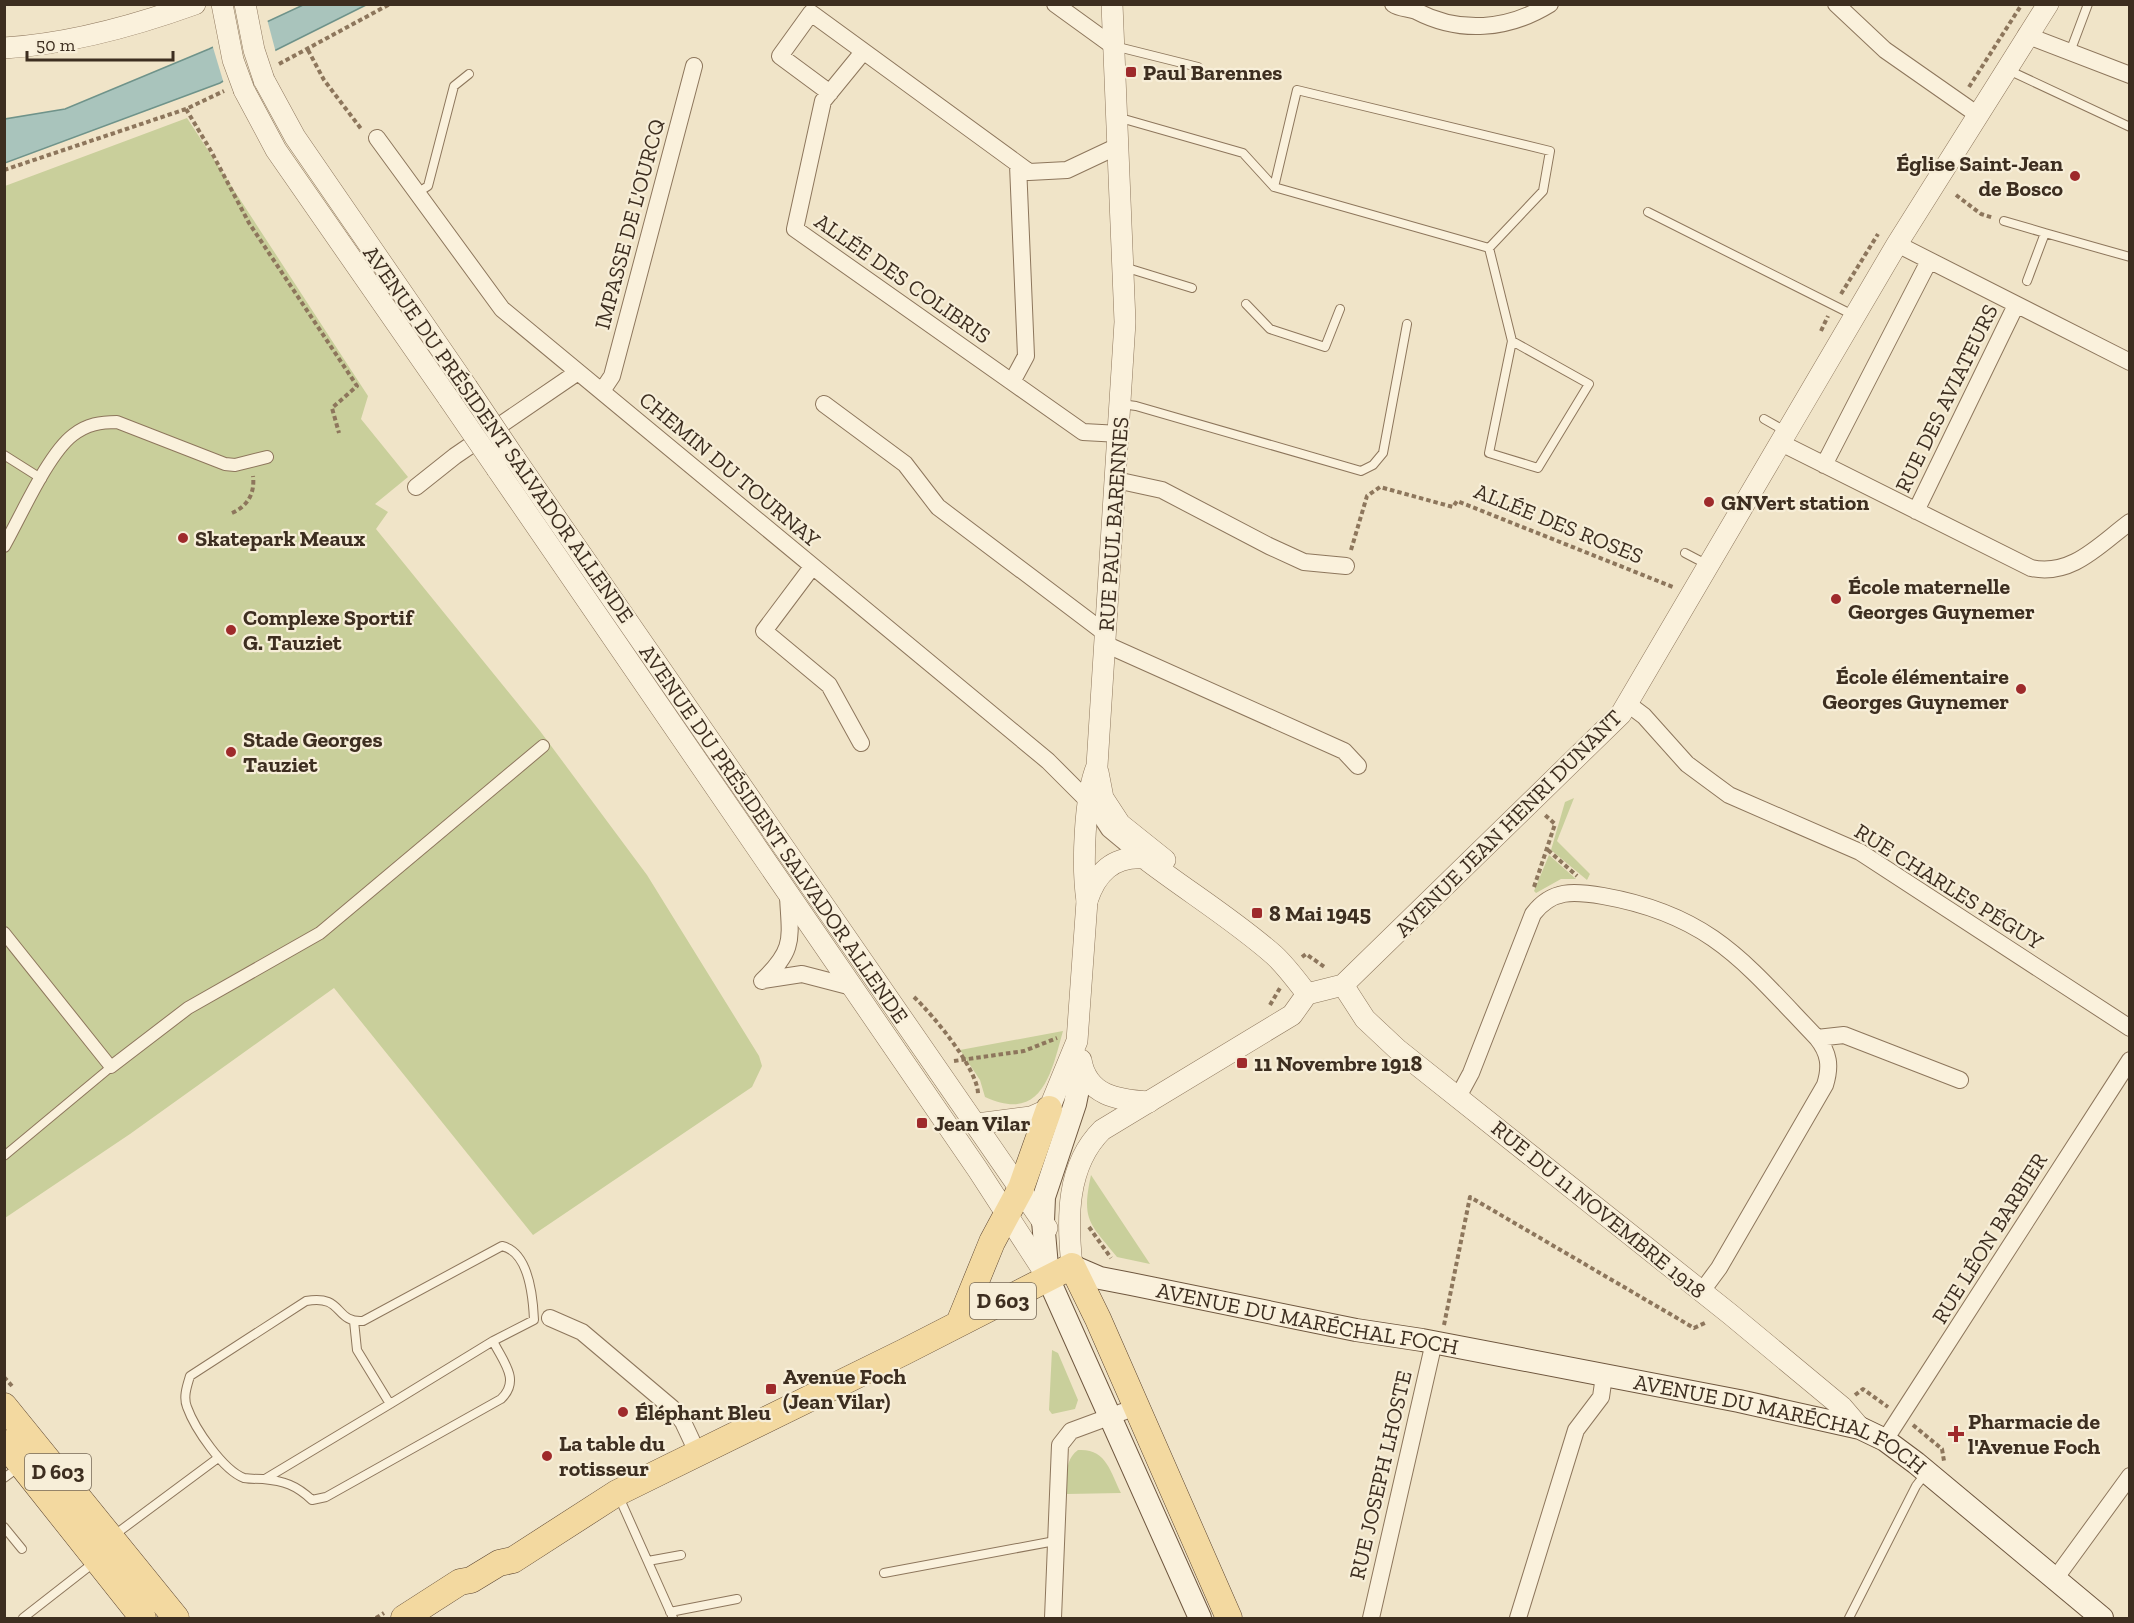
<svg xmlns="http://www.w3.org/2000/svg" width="2134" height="1623" viewBox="0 0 2134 1623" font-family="'Zilla Slab',serif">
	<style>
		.green { fill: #c9cf9b }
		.water { fill: #a9c4bc; stroke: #6f938a; stroke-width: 1.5 }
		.pier { fill: #f0e4c8 }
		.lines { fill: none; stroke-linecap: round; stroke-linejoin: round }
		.service-casing { stroke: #8d765c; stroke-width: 10 }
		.pedestrian-casing { stroke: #8d765c; stroke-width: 14 }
		.minor-casing { stroke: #8d765c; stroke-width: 18 }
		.tertiary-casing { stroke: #8d765c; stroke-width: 22 }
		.secondary-casing { stroke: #6f573f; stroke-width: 24 }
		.primary-casing { stroke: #5b4430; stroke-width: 27 }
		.path { stroke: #8d765c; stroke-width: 4; stroke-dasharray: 4.5 3; stroke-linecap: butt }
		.service { stroke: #faf1dc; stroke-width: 8 }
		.pedestrian { stroke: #faf1dc; stroke-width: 12 }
		.minor { stroke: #faf1dc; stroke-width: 16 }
		.tertiary { stroke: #faf1dc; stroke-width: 21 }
		.secondary { stroke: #faf1dc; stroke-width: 22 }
		.primary { stroke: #f3d9a0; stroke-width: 26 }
		.tertiary-bridge-casing { stroke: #8d765c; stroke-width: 22; stroke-linecap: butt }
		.tertiary-bridge { stroke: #faf1dc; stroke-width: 21 }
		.poi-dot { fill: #9e2a2b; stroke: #f7eed8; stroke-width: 2 }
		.labels { text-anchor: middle; stroke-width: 4.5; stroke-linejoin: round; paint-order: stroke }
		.shield { fill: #f7eed8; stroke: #756857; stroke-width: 1.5 }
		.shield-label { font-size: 21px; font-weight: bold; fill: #3d2e20 }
		.poi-label { font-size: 22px; font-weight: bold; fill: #3d2e20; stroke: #f7eed8; text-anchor: start }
		.street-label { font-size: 22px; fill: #3d2e20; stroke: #f7eed8 }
	</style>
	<rect width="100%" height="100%" fill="#f0e4c8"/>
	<path class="green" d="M187,118L368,396L361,419L408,477L375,504L388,512L376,529L540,731L647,875L759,1056L762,1066L752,1087L533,1235L334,988L130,1134L5,1218V186Z
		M1574,798L1557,841L1590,874L1587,880L1551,850L1565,802Z
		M1549,855L1576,879H1561L1536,893L1534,891Z
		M1063,1031C1051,1074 1042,1123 985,1097L980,1080L960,1050Z
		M1091,1175L1150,1264L1117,1257C1090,1223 1081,1221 1091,1175Z
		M1052,1350L1058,1353L1078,1400L1075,1409L1052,1414L1049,1410Z
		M1078,1450C1106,1448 1110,1471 1121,1493L1067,1494C1067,1478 1064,1460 1078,1450Z"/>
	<path class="water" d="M303,5H366L266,55L220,83L5,163V119L65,109L209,49Z"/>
	<path class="pier" d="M267,19L276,53L224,84L212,44Z"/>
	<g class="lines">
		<defs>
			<path id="service" d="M1114,46L1198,67
				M2070,52L2088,4
				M2006,69L2130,127
				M1117,117L1243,153L1274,187L1489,248L1543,191L1550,151L1297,90L1274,187
				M417,193L428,186L454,86L469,74
				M1648,212L1855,316
				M2004,221L2045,233
				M1489,248L1512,341L1489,453L1538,468L1589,384L1512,341
				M1124,267L1192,288
				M2027,281L2045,233L2130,257
				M1246,304L1270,329L1325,347L1340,309
				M1121,404L1136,406L1361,471L1373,465L1383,453L1407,324
				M1764,419L1787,432
				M4,455L42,479
				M1685,553L1708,565
				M4,1156L111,1067
				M502,1246C529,1252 533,1297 534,1320L493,1341C503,1362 521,1380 501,1399L326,1497L312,1500C296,1485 284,1481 263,1479C257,1479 250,1479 244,1478C223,1470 195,1429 187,1407C183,1397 187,1386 190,1376L306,1301C344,1294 334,1323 363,1321Z
				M354,1321L357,1350L390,1404L493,1341
				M4,1478L19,1467
				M265,1479L390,1404
				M619,1497L673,1618
				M4,1527L22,1549
				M113,1536L218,1458
				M648,1561L681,1555
				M884,1573L1055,1541
				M670,1612L737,1599
				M23,1618L96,1561
				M1849,1618L1916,1486L1926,1473"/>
			<path id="pedestrian" d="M4,546C21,516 48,454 73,435C87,424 101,422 117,422L225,464L235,465L267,457
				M4,933L111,1067L188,1008L320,933L543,746"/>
			<path id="minor" d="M1055,4L1113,46
				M1393,4C1400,9 1409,8 1416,11C1460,34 1508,30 1550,4
				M1836,4L1885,50L1978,115
				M2026,35L2130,75
				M863,52L823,101L795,229L1012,382
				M830,93L780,56L811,13L1029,172L1067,170L1118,146
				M377,138L502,309L1048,761L1096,809L1109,829L1144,858
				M1018,165L1026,356L1012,382L1083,432L1120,434
				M1897,244L2130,362
				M602,391L612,376L694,66
				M824,404L905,464L938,507L1105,633
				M1781,443L2031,568C2072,577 2100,544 2130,522
				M1824,465L1929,261
				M1116,480L1162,490L1269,546L1304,562L1346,566
				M416,487L455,456L578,372
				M1916,511L2016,305
				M812,567L764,631L829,685L861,743
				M1105,644L1344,751L1358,766
				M1628,704L1644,716L1687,764L1729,795L1860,852L2130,1028
				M763,980L802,974L852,987
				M762,981C796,949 790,938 788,896
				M1817,1038L1844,1035L1960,1080
				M1458,1097L1471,1073L1533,914C1552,889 1574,891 1603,896C1711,915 1745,963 1817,1038C1829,1053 1831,1066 1825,1085L1719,1268L1702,1291
				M550,1318L582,1332L672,1408L683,1422L698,1454
				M1885,1440L2130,1060
				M2055,1579L2130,1476
				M1053,1618L1060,1445L1071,1431L1136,1407
				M1371,1618L1434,1342
				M1518,1618L1576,1430L1601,1397L1604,1376"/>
			<g id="tertiary">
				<path d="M4,48C70,44 134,26 195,4"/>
				<path d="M264,80L295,137L467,387"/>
				<path d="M244,90L276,150L449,399"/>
				<path id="s1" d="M514,457L1047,1228"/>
				<path d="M497,469L978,1170L1048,1278"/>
				<path d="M1098,772L1103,798L1120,824L1165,860"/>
				<path d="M1087,901C1096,873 1113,856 1144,858C1187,891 1233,919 1274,955C1286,966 1297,981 1307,994"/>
				<path d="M1343,985L1365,1019L1397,1049L1730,1314L1842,1407L1860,1428"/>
				<path d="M1081,1060C1087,1096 1118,1100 1149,1102"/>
				<path d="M977,1124L1031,1117L1049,1109L1077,1041L1087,901C1082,868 1084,797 1097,766L1125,322L1112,4"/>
				<path d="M1072,1266C1067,1219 1066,1166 1102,1130L1292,1015L1307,994L1343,985L1621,714L1897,244L2048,4"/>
			</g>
			<g id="secondary">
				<path d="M1082,1070L1075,1104L1044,1197L1043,1221L1048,1278L1200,1618"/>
				<path id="s2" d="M1072,1266L1100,1278L1131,1284L1356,1330L1422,1340L1739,1401L1860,1428L1885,1440L1916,1463L2102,1618"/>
			</g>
			<path id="primary" d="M959,1323L992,1242L1021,1188L1049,1109
				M4,1406L176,1618
				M4,1443L143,1618
				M404,1618L460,1582L471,1580L499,1563L513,1560L617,1493L904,1352L1072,1266L1098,1319L1229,1618"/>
		</defs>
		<use href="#service" class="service-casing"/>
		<use href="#pedestrian" class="pedestrian-casing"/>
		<use href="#minor" class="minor-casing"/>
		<use href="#tertiary" class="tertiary-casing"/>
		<use href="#secondary" class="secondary-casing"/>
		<use href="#primary" class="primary-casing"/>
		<path class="path" d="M308,50L324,80L362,130
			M279,64L390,4
			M1969,87L2022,4
			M186,109L211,151L249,223L357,386L332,408L339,433
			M4,170L186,109L224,91
			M1956,195L1981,214L1994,218
			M1841,294L1878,234
			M1821,331L1828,316
			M232,513C248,506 255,493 253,476
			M1351,550L1367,496L1380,487L1453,507L1457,501L1673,587
			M1548,850L1577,876
			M1534,887L1555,824L1545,815
			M1302,957L1306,954L1326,968
			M914,997C933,1015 978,1069 978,1094
			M1270,1005L1280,988
			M954,1061L1024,1051L1057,1038
			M1089,1227L1111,1258
			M1444,1325L1470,1197L1694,1328L1707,1322
			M4,1377L12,1386
			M1855,1395L1863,1389L1888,1407
			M1913,1425L1942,1449L1944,1461
			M376,1618L384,1613"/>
		<use href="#service" class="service"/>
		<use href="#pedestrian" class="pedestrian"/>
		<use href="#minor" class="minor"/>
		<use href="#tertiary" class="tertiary"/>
		<use href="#secondary" class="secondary"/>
		<use href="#primary" class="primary"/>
		<defs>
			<path id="tertiary-bridge" d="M222,4L233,60L244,90
				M245,4L254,50L264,80
				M467,387L514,457
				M449,399L497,469"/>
		</defs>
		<use href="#tertiary-bridge" class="tertiary-bridge-casing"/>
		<use href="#tertiary-bridge" class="tertiary-bridge"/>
	</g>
	<g class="poi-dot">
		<rect x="1125" y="66" width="12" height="12" rx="3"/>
		<circle cx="2075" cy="176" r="6"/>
		<circle cx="1709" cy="502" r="6"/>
		<circle cx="183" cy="538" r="6"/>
		<circle cx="1836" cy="599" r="6"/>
		<circle cx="231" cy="630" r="6"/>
		<circle cx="2021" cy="689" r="6"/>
		<circle cx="231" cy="752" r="6"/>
		<rect x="1251" y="907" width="12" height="12" rx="3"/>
		<rect x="1236" y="1057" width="12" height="12" rx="3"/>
		<rect x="916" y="1117" width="12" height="12" rx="3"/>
		<rect x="765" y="1383" width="12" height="12" rx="3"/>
		<circle cx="623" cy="1412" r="6"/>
		<path d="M1953 1425h6v6h6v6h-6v6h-6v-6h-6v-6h6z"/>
		<circle cx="547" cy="1456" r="6"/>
	</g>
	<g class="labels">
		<g class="shield">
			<rect x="970" y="1283" width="66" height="36" rx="4.5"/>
			<rect x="25" y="1454" width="66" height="36" rx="4.5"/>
		</g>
		<g class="shield-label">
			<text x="1003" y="1308">D 603</text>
			<text x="58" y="1479">D 603</text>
		</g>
		<g class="poi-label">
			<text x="1143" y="80">Paul Barennes</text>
			<text x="2063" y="171" text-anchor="end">Église Saint-Jean<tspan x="2063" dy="25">de Bosco</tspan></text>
			<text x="1721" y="510">GNVert station</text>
			<text x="195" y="546">Skatepark Meaux</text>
			<text x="1848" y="594">École maternelle<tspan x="1848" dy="25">Georges Guynemer</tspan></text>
			<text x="243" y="625">Complexe Sportif<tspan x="243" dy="25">G. Tauziet</tspan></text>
			<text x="2009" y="684" text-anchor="end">École élémentaire<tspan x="2009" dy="25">Georges Guynemer</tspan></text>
			<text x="243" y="747">Stade Georges<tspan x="243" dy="25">Tauziet</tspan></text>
			<text x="1269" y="921">8 Mai 1945</text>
			<text x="1254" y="1071">11 Novembre 1918</text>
			<text x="934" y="1131">Jean Vilar</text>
			<text x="783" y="1384">Avenue Foch<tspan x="783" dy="25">(Jean Vilar)</tspan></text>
			<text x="635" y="1420">Éléphant Bleu</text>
			<text x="1968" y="1429">Pharmacie de<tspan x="1968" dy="25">l'Avenue Foch</tspan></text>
			<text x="559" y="1451">La table du<tspan x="559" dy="25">rotisseur</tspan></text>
		</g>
		<g class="street-label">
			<text transform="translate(629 224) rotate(-75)" y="8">IMPASSE DE L'OURCQ</text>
			<text transform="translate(903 278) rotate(35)" y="8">ALLÉE DES COLIBRIS</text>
			<text transform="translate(1946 398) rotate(-64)" y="8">RUE DES AVIATEURS</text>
			<text transform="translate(499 434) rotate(55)" y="8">AVENUE DU PRÉSIDENT SALVADOR ALLENDE</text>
			<text transform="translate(730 469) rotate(40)" y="8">CHEMIN DU TOURNAY</text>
			<text transform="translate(1559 523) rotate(22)" y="8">ALLÉE DES ROSES</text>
			<text transform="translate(1113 524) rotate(-86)" y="8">RUE PAUL BARENNES</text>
			<text transform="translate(1508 823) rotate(-45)" y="8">AVENUE JEAN HENRI DUNANT</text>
			<text dy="8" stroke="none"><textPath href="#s1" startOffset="458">AVENUE DU PRÉSIDENT SALVADOR ALLENDE</textPath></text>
			<text transform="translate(1949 886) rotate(32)" y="8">RUE CHARLES PÉGUY</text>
			<text transform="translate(1599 1209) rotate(39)" y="8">RUE DU 11 NOVEMBRE 1918</text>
			<text transform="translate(1989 1238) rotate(-58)" y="8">RUE LÉON BARBIER</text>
			<text dy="8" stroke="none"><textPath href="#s2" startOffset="242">AVENUE DU MARÉCHAL FOCH</textPath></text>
			<text dy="8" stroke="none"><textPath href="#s2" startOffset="728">AVENUE DU MARÉCHAL FOCH</textPath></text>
			<text transform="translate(1380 1475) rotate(-77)" y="8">RUE JOSEPH LHOSTE</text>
		</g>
	</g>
	<rect width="2134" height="1623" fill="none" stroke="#3d2e20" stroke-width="12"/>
	<path d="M27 51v9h146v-9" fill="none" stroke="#3d2e20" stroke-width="3"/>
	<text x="36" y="51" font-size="18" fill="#3d2e20" stroke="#f7eed8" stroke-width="4.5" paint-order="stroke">50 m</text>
</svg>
